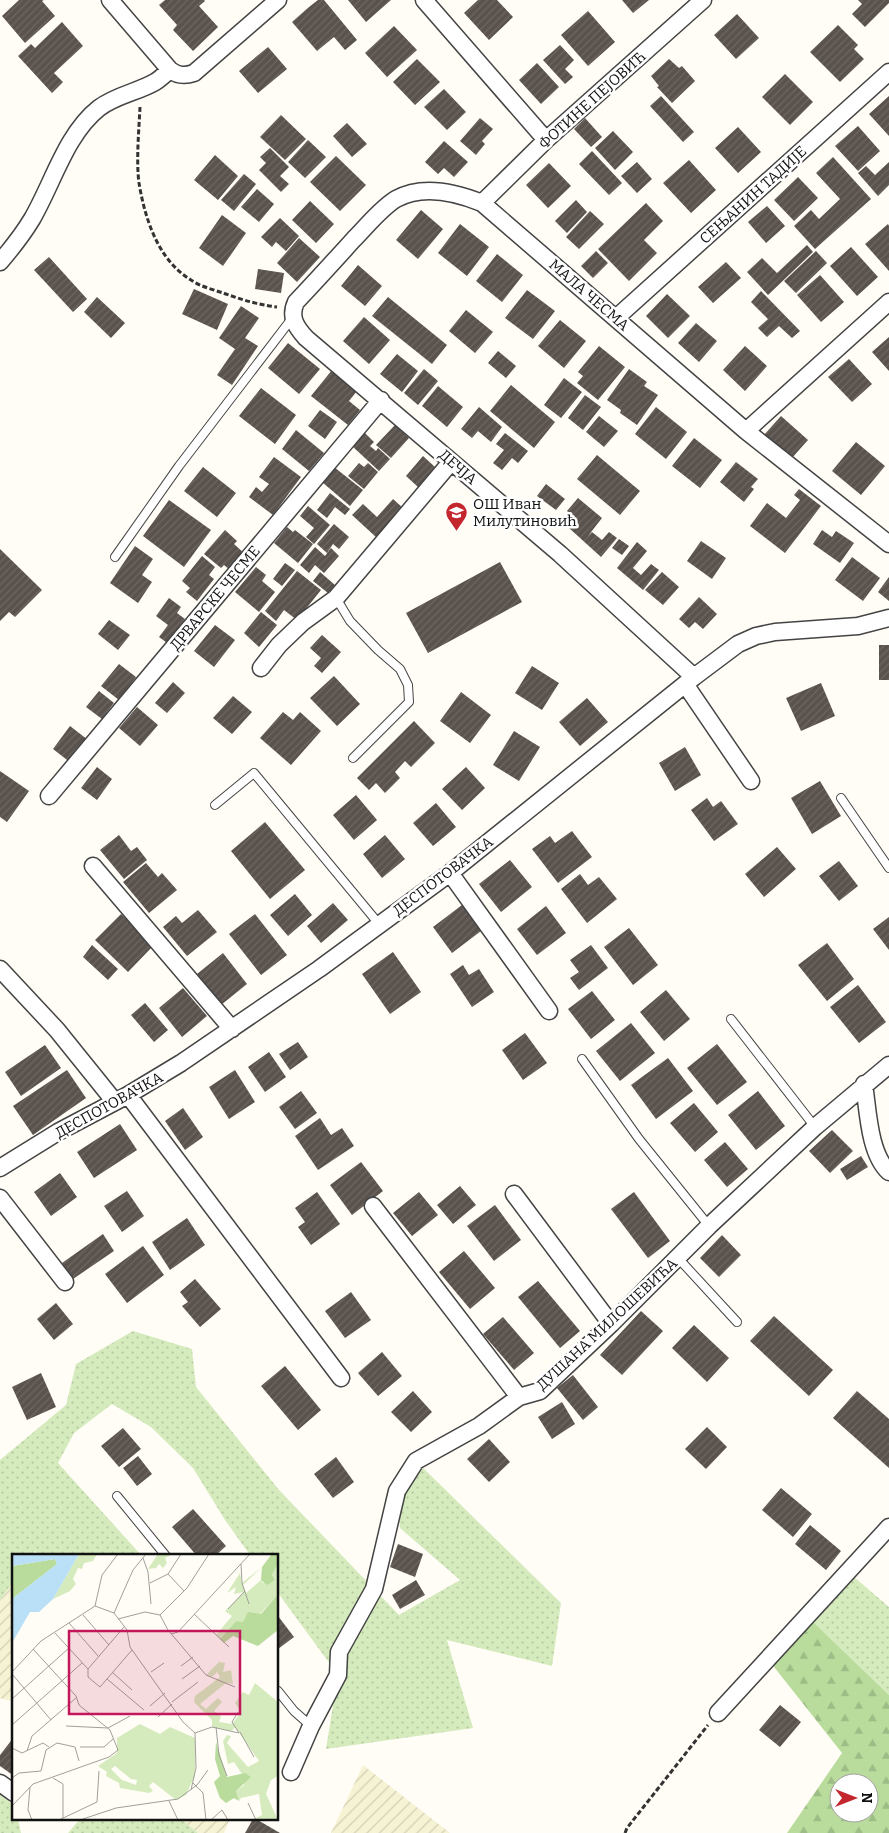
<svg xmlns="http://www.w3.org/2000/svg" width="889" height="1833" viewBox="0 0 889 1833" font-family="Bitter,serif">
	<style>
		.farmland { fill: url(#farmland-furrows) }
		.grass { fill: url(#grass-dots) }
		.forest { fill: url(#forest-firs); fill-rule: evenodd }
		.building { fill: url(#building-hatch) }
		.lines { fill: none; stroke-linecap: round; stroke-linejoin: round }
		.service-casing { stroke: #444; stroke-width: 10 }
		.minor-casing { stroke: #444; stroke-width: 19 }
		.path { stroke: #333; stroke-width: 3; stroke-dasharray: 5 2.5; stroke-linecap: butt }
		.service { stroke: #fff; stroke-width: 8 }
		.minor { stroke: #fff; stroke-width: 16 }
		.labels { text-anchor: middle; stroke-width: 5; stroke-linejoin: round; paint-order: stroke }
		.street-label { font-size: 15px; fill: #111; stroke: #fff }
		.poi-label { font-size: 15px; fill: #111; stroke: #fff; text-anchor: start }
		.inset-road { fill: none; stroke: #a09f9a; stroke-width: 1 }
		.view { fill: #c2185b; fill-opacity: 0.15; stroke: #c2185b; stroke-width: 2.5 }
		.inset-edge { fill: none; stroke: #111; stroke-width: 2.5 }
	</style>
	<defs>
		<pattern id="farmland-furrows" width="10" height="10" patternUnits="userSpaceOnUse" patternTransform="scale(1.25)"><rect width="10" height="10" fill="#f6f3d4"/><path d="M-1 1l2-2M0 10L10 0M9 11l2-2" fill="none" stroke="#d2cfb5"/></pattern>
		<pattern id="grass-dots" width="8" height="8" patternUnits="userSpaceOnUse" patternTransform="scale(1.25)"><rect width="8" height="8" fill="#d5ebbd"/><path d="M2 2h.1M6 6h.1" fill="none" stroke="#b6c8a1" stroke-width="1.8" stroke-linecap="round"/></pattern>
		<pattern id="forest-firs" width="22" height="20" patternUnits="userSpaceOnUse" patternTransform="scale(1.25)"><rect width="22" height="20" fill="#b9dc9c"/><path d="M5 1l3.5 6h-7zM16 11l3.5 6h-7z" fill="#9ebc85"/></pattern>
		<pattern id="building-hatch" width="6" height="6" patternUnits="userSpaceOnUse" patternTransform="scale(1.25)"><rect width="6" height="6" fill="#5a524d"/><path d="M-1 1l2-2M0 6l6-6M5 7l2-2" fill="none" stroke="#6d6662"/></pattern>
	</defs>
	<rect width="100%" height="100%" fill="#fffdf5"/>
	<path class="farmland" d="M14,1581V1702L0,1698V1600Z
		M363,1765L450,1833H331Z
		M181,1819H230L224,1833H198Z"/>
	<path class="grass" d="M133,1331L192,1349L196,1387L279,1490L399,1615L460,1580L400,1528L397,1491L416,1461L561,1603L552,1666L447,1640L473,1728L326,1749L338,1675L278,1593V1556L250,1555L225,1520L193,1468L151,1427L112,1404L74,1433L58,1463L141,1555L40,1556L35,1551L31,1555L14,1556V1581L0,1600V1460L66,1405L76,1364Z
		M847,1571L889,1607V1695L806,1615Z
		M0,1795L14,1805V1819H18L21,1833H0Z
		M80,1819H181L198,1833H68Z"/>
	<path class="forest" d="M806,1615L889,1695V1833H787L842,1753L767,1658ZM839,1783H869V1813H839Z"/>
	<path class="building" d="M19,0H44L42,1L55,16L25,43L2,16Z
		M165,0H204L205,1L199,6L218,27L193,51L173,30L177,25L159,5Z
		M318,0H324L357,40L345,50L334,37L317,51L292,22L309,7L327,28L309,7Z
		M348,0H391L366,22Z
		M478,0H497L513,17L489,40L464,13Z
		M622,0H649L633,13Z
		M858,0H889V3L865,27L852,14L862,4Z
		M588,11L615,42L588,66L561,35Z
		M737,14L759,38L736,59L714,35Z
		M62,22L83,46L54,73L63,82L52,93L18,56L31,44L35,48Z
		M838,25L858,45L854,49L864,59L840,82L810,52Z
		M394,26L417,50L387,77L365,53Z
		M560,45L574,60L565,69L573,77L565,84L543,60Z
		M268,47L287,69L258,93L239,71Z
		M417,59L440,82L415,105L393,82Z
		M669,59L679,68L682,66L695,81L672,103L657,87L659,86L651,76Z
		M537,63L559,87L541,104L519,80Z
		M785,74L813,102L790,125L762,97Z
		M444,89L466,112L447,130L424,107Z
		M661,96L694,132L683,142L650,106Z
		M889,96V136L869,114Z
		M281,115L306,139L285,160L260,137Z
		M480,118L493,129L482,141L485,144L476,155L460,141Z
		M585,118L602,137L591,147L574,129Z
		M347,123L367,144L352,157L333,136Z
		M858,126L880,151L858,171L835,146Z
		M738,127L761,152L738,173L715,148Z
		M613,131L633,152L615,170L595,148Z
		M308,140L326,157L305,178L288,162Z
		M444,141L468,162L454,177L444,168L438,174L425,162Z
		M270,148L289,167L280,176L289,184L281,192L259,170L266,163L260,157Z
		M592,151L622,183L609,195L579,164Z
		M215,155L238,176L218,200L194,180Z
		M336,156L366,185L340,211L310,182Z
		M833,157L871,199L815,249L794,226L811,210L819,219L840,199L816,173Z
		M689,160L716,190L691,213L663,183Z
		M637,162L652,179L637,193L621,176Z
		M889,162V185L878,196L858,173L866,166L875,175Z
		M549,163L571,186L548,208L526,185Z
		M244,174L256,184L234,211L221,200Z
		M798,177L818,198L794,221L774,200Z
		M257,189L274,204L259,222L241,207Z
		M576,200L587,212L567,233L555,221Z
		M310,201L334,224L316,243L292,220Z
		M646,203L663,221L644,240L657,253L629,281L598,249Z
		M767,206L785,226L766,243L748,222Z
		M421,210L443,229L418,259L396,240Z
		M590,211L604,224L579,249L566,237Z
		M222,215L246,233L223,266L199,248Z
		M280,218L299,236L286,251L276,242L272,247L261,237Z
		M460,224L489,247L467,276L438,253Z
		M888,224L889,226V271L865,244Z
		M299,238L320,257L297,282L277,263Z
		M807,245L813,252L768,295L747,272L762,258L777,273Z
		M851,247L878,277L857,296L830,266Z
		M596,251L608,263L593,278L581,266Z
		M816,251L827,263L796,293L784,281Z
		M497,254L523,275L502,302L476,281Z
		M49,257L87,299L73,312L34,270Z
		M726,262L741,278L713,303L698,287Z
		M358,265L382,286L365,306L341,286Z
		M258,269L284,273L281,293L255,289Z
		M820,275L844,302L821,322L797,295Z
		M194,289L228,304L217,330L182,314Z
		M527,290L555,311L533,339L505,318Z
		M761,291L800,331L792,338L779,326L767,337L758,328L768,319L751,302Z
		M667,294L690,316L668,338L646,316Z
		M97,297L125,323L111,338L84,312Z
		M388,297L447,345L432,364L372,316Z
		M241,306L259,318L245,338L258,346L232,385L217,375L235,349L219,338Z
		M466,310L493,332L475,353L449,331Z
		M364,317L390,340L369,364L343,341Z
		M560,320L586,341L564,368L538,346Z
		M696,323L717,341L699,362L678,343Z
		M889,337V371L872,352Z
		M288,343L320,369L299,394L268,368Z
		M599,346L625,367L598,400L577,383L583,376L578,372Z
		M745,346L767,366L745,391L723,370Z
		M498,351L516,366L506,378L488,363Z
		M397,354L418,371L402,392L380,374Z
		M849,359L872,384L852,402L828,377Z
		M424,369L438,381L418,405L404,393Z
		M629,369L647,382L644,386L658,395L637,425L620,413L621,410L607,400Z
		M332,370L357,391L349,401L360,410L348,425L311,396Z
		M564,378L582,392L561,418L544,405Z
		M511,385L555,422L534,448L490,411Z
		M438,386L463,407L447,427L422,406Z
		M261,388L296,415L275,444L239,416Z
		M585,395L601,407L583,430L568,418Z
		M479,407L502,427L491,442L478,431L472,438L461,429Z
		M656,407L687,432L666,459L635,434Z
		M320,410L337,422L325,439L308,426Z
		M599,416L618,431L604,447L586,432Z
		M781,416L808,440L791,459L764,435Z
		M395,425L409,438L391,458L376,445Z
		M296,430L324,453L309,471L282,449Z
		M365,433L374,442L370,446L376,451L378,448L390,459L379,471L352,446Z
		M505,433L528,451L518,463L512,458L502,470L493,463L504,450L496,444Z
		M694,438L722,460L700,488L672,466Z
		M856,442L885,466L861,495L832,471Z
		M597,455L640,491L620,515L577,479Z
		M423,456L435,467L418,487L406,476Z
		M274,457L301,477L273,515L249,497L256,487L262,492L269,484L259,477Z
		M736,462L758,479L751,487L754,489L744,502L720,482Z
		M359,463L364,467L368,463L378,472L364,489L348,476Z
		M203,467L236,493L217,517L184,491Z
		M334,467L363,490L350,506L322,482Z
		M546,484L565,499L556,510L537,496Z
		M799,489L821,506L785,553L750,526L767,503L786,518L800,500L794,495Z
		M330,493L350,509L345,515L335,507L327,518L317,510Z
		M578,498L602,518L588,536L592,532L602,540L609,532L617,538L601,557L569,528L576,519L567,511Z
		M393,499L403,508L377,538L352,515L363,504L377,517Z
		M169,500L211,530L184,567L143,536Z
		M308,506L330,525L314,544L306,537L314,528L300,516Z
		M334,524L349,537L339,549L333,544L327,553L317,544Z
		M287,527L293,532L295,530L313,544L298,563L274,543Z
		M225,530L237,541L234,544L245,554L230,570L224,565L221,568L204,554Z
		M822,530L832,537L836,531L854,543L840,563L813,544Z
		M619,539L629,546L622,555L612,548Z
		M701,541L726,558L712,579L687,561Z
		M637,542L647,551L633,568L641,575L651,564L659,570L643,590L617,568Z
		M135,546L153,559L142,575L152,582L138,603L110,583Z
		M315,547L325,556L331,548L339,556L324,573L315,565L309,573L300,565Z
		M0,549L42,590L15,617L9,612L0,621Z
		M202,556L215,567L209,575L214,579L197,601L186,592L190,588L182,581Z
		M852,557L880,578L863,601L835,580Z
		M500,562L522,602L428,653L406,613Z
		M285,563L295,570L282,586L273,579Z
		M256,567L266,575L262,581L275,592L259,612L235,592Z
		M297,571L321,590L297,620L284,610L276,621L265,611Z
		M320,572L335,585L328,593L313,581Z
		M662,572L679,587L663,605L645,590Z
		M889,577V601L878,592Z
		M699,597L717,614L703,629L695,622L689,628L679,619Z
		M169,598L181,607L177,613L185,619L175,632L178,635L170,645L159,637L168,625L156,616Z
		M261,612L277,625L259,647L244,633Z
		M109,620L130,635L118,650L98,634Z
		M215,625L235,640L214,667L194,651Z
		M322,635L341,652L322,673L314,666L321,658L310,648Z
		M879,645H889V680H879Z
		M119,664L136,677L119,700L101,686Z
		M532,666L559,683L542,710L515,693Z
		M334,676L360,704L337,726L310,698Z
		M173,682L185,693L167,713L155,703Z
		M821,683L835,716L801,731L786,698Z
		M99,691L114,703L102,719L86,707Z
		M461,692L491,715L470,743L440,721Z
		M233,696L252,712L232,734L213,718Z
		M587,698L608,722L580,746L559,722Z
		M137,707L158,725L140,746L119,728Z
		M283,712L293,720L300,712L321,731L291,765L260,738Z
		M414,721L435,743L411,767L405,761L395,772L400,778L385,793L376,783L369,790L357,778Z
		M70,726L88,740L71,763L53,749Z
		M514,731L540,747L519,781L493,765Z
		M685,747L701,775L675,791L659,763Z
		M97,767L112,779L97,800L81,788Z
		M466,767L485,788L462,810L442,789Z
		M0,771L29,791L7,822L0,817Z
		M820,781L841,816L812,834L791,798Z
		M356,795L377,820L354,840L333,815Z
		M707,798L713,807L721,801L738,824L714,841L691,810Z
		M436,803L456,827L433,846L413,823Z
		M265,822L305,870L270,899L231,851Z
		M572,831L592,857L558,883L532,849L550,836L555,843Z
		M119,835L131,851L137,847L147,860L124,879L100,850Z
		M385,835L405,859L382,878L363,854Z
		M777,847L796,869L764,897L745,874Z
		M510,860L532,887L501,912L479,884Z
		M839,861L858,886L839,901L819,876Z
		M146,863L158,877L162,873L177,890L149,913L123,882Z
		M580,874L588,885L599,877L617,899L587,923L561,889Z
		M295,894L312,915L288,936L270,915Z
		M333,903L348,920L321,943L307,926Z
		M462,905L481,931L452,953L433,927Z
		M546,906L566,933L537,955L517,929Z
		M198,910L217,932L187,956L163,927L176,916L182,923Z
		M121,914L154,945L128,972L95,940Z
		M255,914L287,955L261,975L229,934Z
		M889,917V950L873,929Z
		M629,928L658,965L633,985L604,947Z
		M827,943L854,979L827,1001L798,965Z
		M92,945L118,969L108,980L83,957Z
		M591,945L608,968L579,990L570,978L579,972L570,960Z
		M393,952L421,992L390,1014L362,974Z
		M223,953L247,984L221,1005L197,974Z
		M463,965L469,975L479,969L494,992L472,1007L450,974Z
		M858,985L886,1022L859,1043L830,1007Z
		M183,988L207,1016L182,1037L159,1008Z
		M666,990L690,1019L664,1041L640,1012Z
		M592,991L615,1020L591,1039L568,1009Z
		M145,1003L168,1030L154,1042L131,1015Z
		M631,1023L655,1053L620,1081L596,1051Z
		M525,1033L547,1063L523,1080L502,1050Z
		M298,1042L308,1057L290,1070L279,1054Z
		M717,1044L747,1082L717,1105L687,1068Z
		M45,1045L61,1068L21,1096L5,1072Z
		M269,1052L286,1077L265,1092L248,1067Z
		M668,1058L693,1091L656,1119L631,1085Z
		M67,1070L86,1098L33,1135L13,1106Z
		M235,1070L255,1102L229,1119L209,1087Z
		M301,1091L317,1113L295,1129L279,1107Z
		M758,1091L785,1126L756,1150L728,1115Z
		M694,1103L718,1132L695,1152L670,1123Z
		M183,1108L203,1137L185,1150L165,1121Z
		M320,1118L331,1135L342,1128L354,1146L318,1170L295,1136Z
		M120,1124L137,1150L94,1178L77,1152Z
		M832,1130L853,1151L830,1173L809,1151Z
		M725,1142L748,1169L727,1187L704,1160Z
		M861,1156L868,1167L847,1180L840,1169Z
		M361,1162L383,1191L352,1215L330,1185Z
		M60,1173L77,1197L51,1216L34,1192Z
		M460,1186L476,1205L453,1224L437,1205Z
		M127,1191L144,1216L122,1232L104,1206Z
		M317,1192L340,1224L311,1245L298,1227L305,1222L295,1208Z
		M419,1192L438,1215L412,1236L393,1213Z
		M634,1192L670,1241L648,1258L611,1209Z
		M495,1205L521,1240L494,1261L467,1226Z
		M187,1218L205,1245L170,1270L152,1242Z
		M103,1234L114,1251L73,1279L62,1263Z
		M722,1235L741,1255L719,1277L700,1258Z
		M143,1246L164,1275L127,1303L105,1274Z
		M464,1251L495,1288L470,1309L439,1272Z
		M195,1279L221,1309L200,1327L182,1306L188,1302L180,1292Z
		M538,1281L580,1331L560,1348L518,1297Z
		M351,1292L371,1320L345,1338L325,1311Z
		M56,1303L73,1324L54,1340L37,1319Z
		M641,1311L663,1331L622,1375L600,1355Z
		M774,1316L833,1370L809,1396L750,1341Z
		M503,1317L534,1353L514,1370L483,1334Z
		M694,1325L729,1358L707,1382L672,1348Z
		M382,1352L402,1376L378,1396L358,1373Z
		M285,1366L321,1410L298,1430L261,1386Z
		M41,1373L56,1407L27,1420L12,1387Z
		M573,1375L598,1407L583,1420L557,1388Z
		M413,1391L432,1412L411,1432L391,1412Z
		M857,1391L889,1419V1468L833,1418Z
		M562,1402L575,1424L552,1439L538,1417Z
		M707,1427L727,1447L706,1469L685,1449Z
		M123,1428L141,1449L119,1467L101,1446Z
		M489,1439L510,1462L489,1482L467,1459Z
		M138,1456L152,1474L137,1486L123,1468Z
		M336,1457L354,1482L333,1498L314,1474Z
		M781,1488L812,1514L793,1537L762,1510Z
		M193,1509L226,1546L215,1556H197L172,1527Z
		M810,1525L841,1551L826,1570L795,1544Z
		M398,1544L423,1554L415,1577L390,1567Z
		M416,1580L425,1595L400,1609L392,1595Z
		M278,1616L294,1637L278,1649Z
		M780,1705L801,1722L780,1747L759,1730Z
		M14,1737V1776L0,1766V1755Z
		M253,1819H256L280,1833H245Z"/>
	<g class="lines">
		<defs>
			<path id="service" d="M115,557L179,466L293,317
				M336,598L350,621L378,650L400,669L408,685L409,702L353,758
				M841,798L889,868
				M215,805L254,773L379,924
				M731,1019L815,1127
				M582,1059L639,1139L709,1226
				M678,1258L737,1322
				M117,1496L166,1556
				M278,1691L294,1711L311,1726"/>
			<path id="minor" d="M110,0L170,70C178,76 185,76 194,73L278,0
				M424,0L546,140
				M482,203L546,140L703,0
				M0,262C12,248 23,234 32,219C53,183 66,134 99,108C116,95 138,92 155,82C160,79 165,74 170,70
				M616,318L889,72
				M746,431L889,302
				M261,668L279,645L303,622L336,598L451,462
				M694,677L560,554L306,338C296,327 289,317 296,302C316,281 335,260 354,239C367,226 380,209 396,199C423,184 455,192 482,203L746,431L889,544
				M685,684L751,781
				M49,796L381,400
				M93,866L232,1029
				M450,873L549,1011
				M0,969L57,1030L115,1102
				M864,1084C868,1110 869,1154 889,1172
				M128,1095L341,1378
				M0,1168L58,1132L128,1095L181,1063L319,969L450,873L694,677L738,644L756,636L775,632L858,626L889,618
				M514,1194L611,1324
				M0,1198L65,1282
				M373,1206L519,1397
				M718,1713L889,1527
				M291,1772L311,1726L338,1675L339,1652L374,1589L397,1491L416,1461L479,1426L519,1397L540,1391L611,1324L709,1226L815,1127L889,1065
				M0,1783L14,1793"/>
		</defs>
		<use href="#service" class="service-casing"/>
		<use href="#minor" class="minor-casing"/>
		<path class="path" d="M140,107C139,129 136,161 139,183C145,219 158,260 191,280C201,287 215,290 226,294C243,300 259,305 277,307
			M625,1833L627,1828L708,1725"/>
		<use href="#service" class="service"/>
		<use href="#minor" class="minor"/>
	</g>
	<defs>
		<symbol id="school-pin" viewBox="-11 -11 22 30"><path d="M0 17L-7.5 6A9.5 9.5 0 1 1 7.5 6Z" fill="#c4262e" stroke="#fff"/><path d="M0-5L7-2L0 1L-7-2ZM-4 1L0 2.5L4 1V4Q0 6-4 4Z" fill="#fff"/></symbol>
	</defs>
	<g fill-rule="evenodd">
		<use href="#school-pin" x="444" y="500" width="25" height="34"/>
	</g>
	<g class="labels">
		<g class="street-label">
			<text transform="translate(592 100) rotate(-42)" y="5">ФОТИНЕ ПЕЈОВИЋ</text>
			<text transform="translate(753 195) rotate(-42)" y="5">СЕЊАНИН ТАДИЈЕ</text>
			<text transform="translate(589 295) rotate(41)" y="5">МАЛА ЧЕСМА</text>
			<text transform="translate(458 467) rotate(41)" y="5">ДЕЧЈА</text>
			<text transform="translate(215 598) rotate(-50)" y="5">ДРВАРСКЕ ЧЕСМЕ</text>
			<text transform="translate(443 876) rotate(-37)" y="5">ДЕСПОТОВАЧКА</text>
			<text transform="translate(109 1105) rotate(-29)" y="5">ДЕСПОТОВАЧКА</text>
			<text transform="translate(607 1324) rotate(-43)" y="5">ДУШАНА МИЛОШЕВИЋА</text>
		</g>
		<g class="poi-label">
			<text x="473" y="509">ОШ Иван<tspan x="473" dy="17">Милутиновић</tspan></text>
		</g>
	</g>
	<g transform="translate(12 1554)">
		<rect width="266" height="266" fill="#fffdf5"/>
		<path d="M67,0H85L81,7L72,9L70,15L66,14L61,25L64,30L58,37L41,45ZM146,0H161L153,4L155,9L151,14L147,10L144,14L136,15ZM266,10V40L248,60L231,68L224,67L208,85L204,81L220,62L213,57L232,38L222,40L224,33L215,39L228,19L230,29L250,13L231,31L234,39L249,26L251,29L263,26L260,21ZM207,108L213,109L211,118L219,116L221,130L214,129L188,150L194,155L206,144L210,148L202,157L209,162L207,168L220,170L229,158L223,149L231,138L237,141L243,129L266,148V222L259,226L254,240L266,266H240L250,261L247,240L229,244L227,247L224,237L232,231L230,220L222,208L216,210L211,187L215,181L219,182L215,189L236,213L247,207L223,173L220,177L200,173V166L182,148L183,142L208,123L205,118L200,123L194,121ZM128,170L148,180L158,173L183,184V221L174,241L164,246L141,228L137,232L141,237L137,239L108,234L107,229L94,222L95,218L86,212L105,199V184ZM103,212L119,225L125,226L124,231L110,226L99,215Z" fill="#d5ebbd" fill-rule="evenodd"/>
		<path d="M253,0H266V10L260,21L263,26L255,31L249,26L250,13L259,1ZM43,5L45,10L0,45V12ZM266,40V76L246,92L221,82L212,89L208,85L224,67L231,68L236,58L249,60ZM204,188L215,223L233,219L239,223L224,237L227,247L222,244L214,249L208,244L202,228L208,222L203,205Z" fill="#b9dc9c"/>
		<path d="M0,0H67L41,45L27,58H18L0,89V45L45,10L43,5L0,12Z" fill="#b9e0f7"/>
		<path class="inset-road" d="M131,4L136,18L139,50M229,10L230,29L237,50M156,20L172,37M138,29L156,20L169,0M83,52L102,59L115,76L118,93L171,168L183,179M83,52L90,21L106,0M216,55L233,37M102,59L121,16L134,0M182,60L217,93M71,61L97,91M148,61L156,76L194,121L223,133M148,61L175,34L197,0M106,65L133,58L148,61M57,69L87,103M112,73L76,115V123L88,133L120,96M43,79L76,115M159,80L166,78L238,0M169,112L181,103M0,118L29,87L83,52M100,118L120,136M139,118L152,109M0,120L39,166M95,125L132,156M170,125L188,112M0,145L57,94M160,148L186,128M138,152L153,139M146,163L160,150M0,171L70,109M54,172L96,174L118,162M204,173L207,201L215,222M228,178L242,203M183,179L200,173L227,179L220,168L226,158M68,193H92L101,185M0,194L10,199L31,189L37,193M15,197L20,182L64,144M0,224L7,219L29,217L34,196L45,189L63,193L67,207M41,224L51,230V264M181,229L191,239L194,266M18,233L16,256L20,266M179,236L184,214L183,179M157,247L166,266M236,249L244,266M0,252L21,230L97,203L106,196L98,176L67,151L64,142L21,95M47,266L85,248L87,217M68,266L104,254L166,245L185,231L196,216M199,266L210,256L216,266"/>
		<path class="view" d="M57,77H228V160H57Z"/>
		<rect width="266" height="266" class="inset-edge"/>
	</g>
	<g transform="translate(854 1798) rotate(90)"><circle r="24" fill="#ffffff" stroke="#a0a0a0"/>
	<path d="M0-4L9 19L0 12L-9 19Z" fill="#c4262e"/>
	<text y="-8" font-size="14" font-weight="bold" text-anchor="middle" fill="#111111">N</text>
	</g>
</svg>
